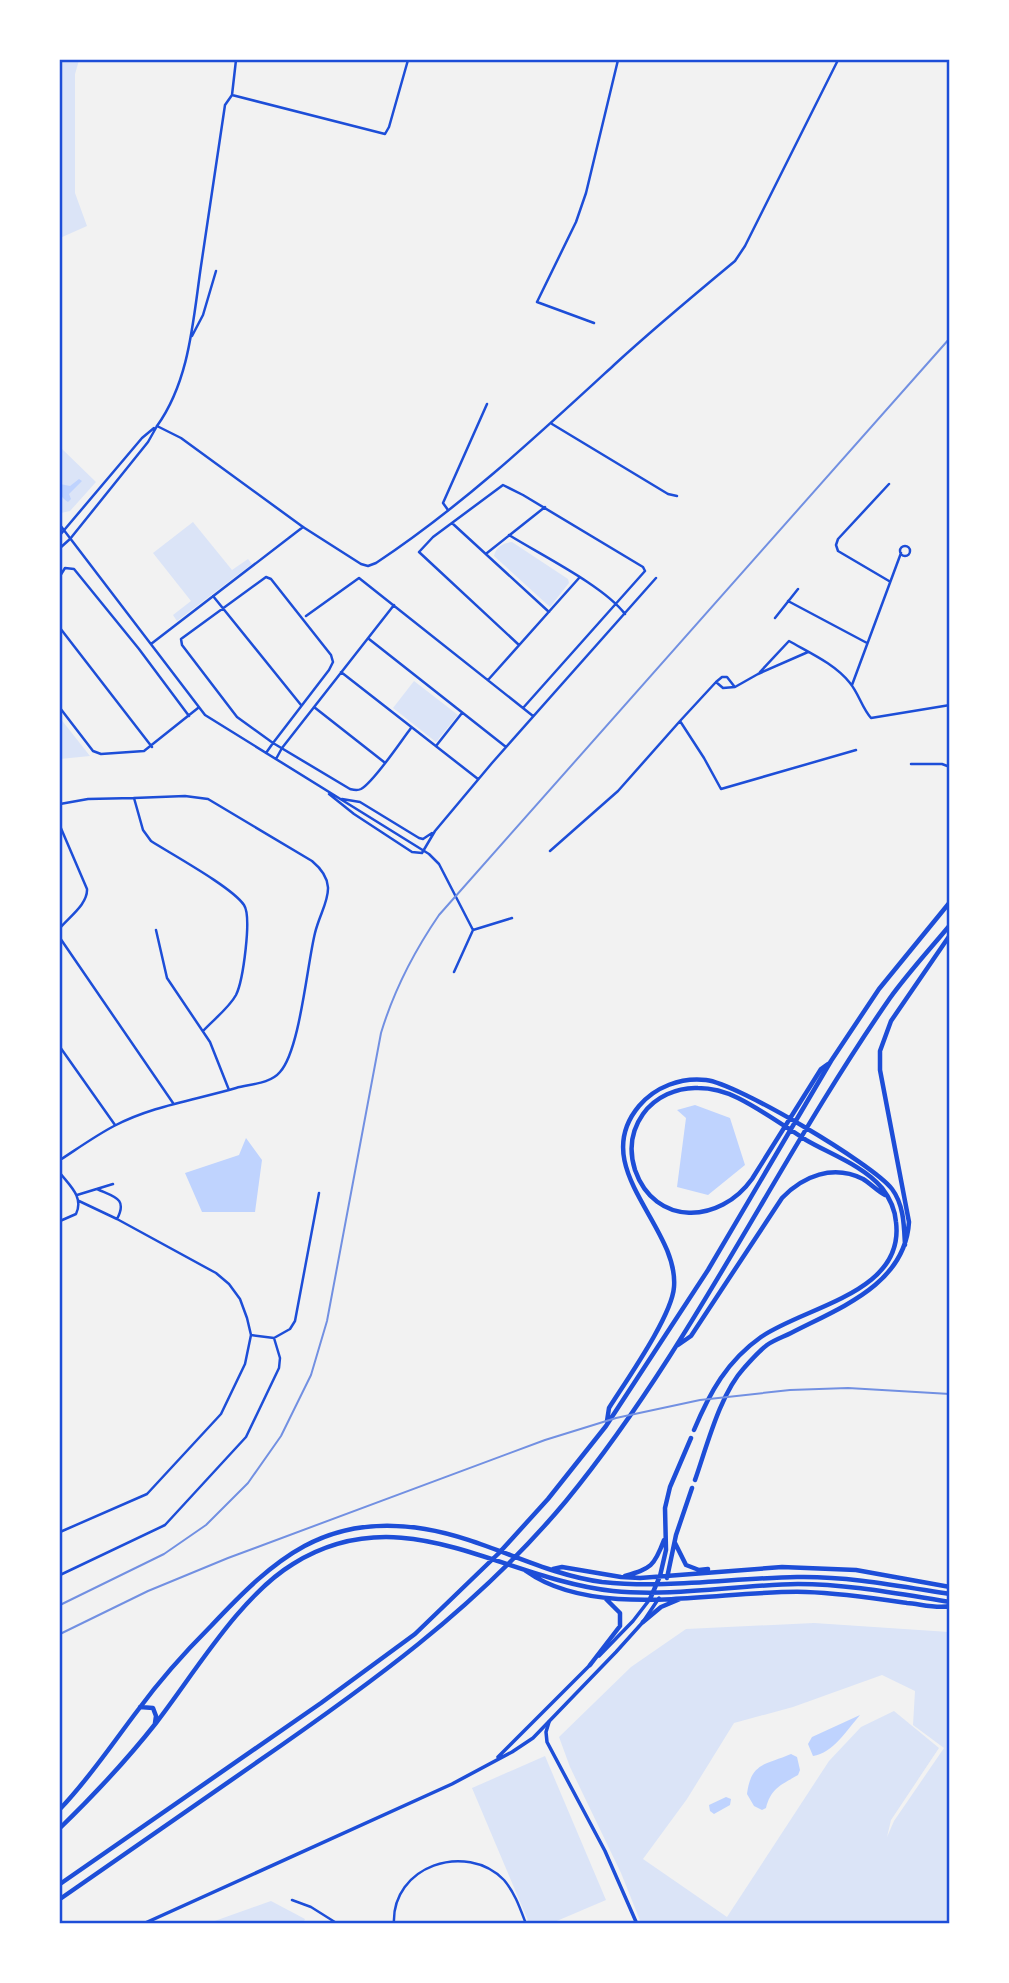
<svg xmlns="http://www.w3.org/2000/svg" width="1009" height="1983" viewBox="0 0 1009 1983" font-family="'Roboto Condensed',sans-serif">
	<style>
		.green { fill: #dbe4f7; fill-rule: evenodd }
		.water { fill: #bfd3fe }
		.lines { fill: none; stroke-linecap: round; stroke-linejoin: round }
		.minor { stroke: #1d4ed8; stroke-width: 2.5 }
		.tertiary { stroke: #1d4ed8; stroke-width: 2.5 }
		.secondary { stroke: #1d4ed8; stroke-width: 3.5 }
		.primary { stroke: #1d4ed8; stroke-width: 3.5 }
		.motorway { stroke: #1d4ed8; stroke-width: 4.5 }
		.rail { stroke: #7290e2; stroke-width: 2 }
		.neatline { fill: none; stroke: #1d4ed8; stroke-width: 2.5 }
	</style>
	<rect width="100%" height="100%" fill="#f2f2f2"/>
	<path class="green" d="M60,60H79L75,74V193L87,226L60,238Z
		M60,447L96,482L70,511L61,513Z
		M193,522L232,570L248,559L252,564L177,621L173,615L191,601L153,553Z
		M512,542L568,579L569,583L550,607L494,556C496,547 503,543 512,542Z
		M414,681L458,715L436,742L393,708Z
		M60,718L90,756L60,759Z
		M814,1623L949,1632V1923H641L621,1873L570,1767L559,1737L631,1667L686,1629ZM882,1675L915,1691L913,1725L944,1748L894,1821L887,1837L891,1820L939,1748L894,1711L861,1727L829,1761L727,1917L643,1859L687,1799L734,1723L793,1707Z
		M545,1756L606,1900L552,1923H529L472,1788Z
		M271,1901L305,1919L303,1923H209Z"/>
	<path class="water" d="M79,479L82,481L69,494L71,499L68,502C60,497 59,493 60,484L70,486Z
		M695,1105L730,1118L745,1165L708,1195L677,1187L686,1118L677,1110Z
		M246,1138L262,1160L255,1212H202L185,1173L239,1155Z
		M860,1715C847,1730 833,1753 813,1756L808,1744L812,1737Z
		M791,1754L797,1757L800,1770L798,1775C781,1785 771,1788 766,1808L762,1810L754,1806L747,1794C751,1762 766,1765 791,1754Z
		M726,1797L731,1799L730,1805L714,1814L710,1811L709,1805Z"/>
	<g class="lines">
		<path class="minor" d="M232,95L385,134L389,127L408,60
			M594,323L537,302L576,222L586,193L618,60
			M192,336L203,315L216,271
			M552,424L668,494L677,496
			M889,484L838,539L836,545L838,551L889,581
			M448,510L443,503L487,404
			M452,523L549,612
			M60,525L205,715L429,854L439,864L473,930
			M509,535C541,555 604,586 625,614
			M900 551a5 5 0 1 1 10 0a5 5 0 1 1-10 0Z
			M487,553L545,507
			M60,576L65,568L74,569L139,649L189,716
			M213,596L301,705
			M788,601L867,643
			M306,616L359,578L533,716
			M775,618L798,589
			M60,628L152,747
			M369,639L506,747
			M151,644L303,527L181,438L157,426C190,380 193,320 201,266C209,212 217,159 225,105L232,95L236,60
			M519,645L419,552L433,537L503,485L523,495L643,567L645,571L523,708
			M808,652L758,674L735,687L723,688L716,682L680,721L704,758L721,789L856,750
			M341,672L478,779
			M760,672L789,641C810,653 835,664 850,683C859,694 862,708 871,718L950,705
			M488,680L579,578
			M716,682L722,677H727L734,686
			M852,685L901,553
			M314,707L384,762
			M60,708L93,751L101,754L144,751L198,708
			M436,746L462,713
			M266,753L273,743L329,670L333,662L331,655L271,579L266,577L181,639L182,645L237,717L273,743L350,789C354,790 357,791 361,789C374,782 401,741 411,728
			M276,759L282,748L394,605
			M911,764H942L950,767
			M329,794L354,814L412,852L422,853L435,831L492,763L656,578
			M134,798L143,830L151,841C171,854 232,887 244,905C252,917 243,981 236,995C229,1008 213,1020 203,1031
			M342,799L360,802L419,838L423,839L432,833
			M60,804L88,799L134,798L185,796L208,799L312,861C342,886 322,904 315,933C307,965 300,1050 280,1072C270,1084 250,1084 236,1088C195,1100 152,1106 114,1126C95,1136 77,1149 60,1160
			M60,826L87,889C88,904 69,917 60,928
			M550,851L618,791L680,721
			M156,930L167,978L210,1042L229,1090
			M473,930L512,918
			M60,938L173,1103
			M454,972L473,930
			M60,1047L115,1125
			M60,1173C70,1186 84,1197 76,1214L60,1221
			M97,1189C114,1197 128,1198 117,1219
			M77,1195L113,1184
			M274,1338L290,1329L295,1321L319,1193
			M60,1532L147,1494L221,1414L245,1364L251,1335L247,1318L240,1299L229,1284L216,1273L117,1219L79,1201
			M60,1575L165,1525L246,1437L279,1368L280,1358L274,1338L251,1335
			M292,1900L311,1907L338,1924
			M394,1924C391,1866 466,1841 504,1880C515,1893 520,1908 526,1924"/>
		<path class="tertiary" d="M303,527L361,564L368,566L376,563C462,506 538,435 614,365C653,329 694,295 735,261L745,246L838,60
			M60,535L142,438L154,428
			M60,548L70,539L148,442L157,426"/>
		<path class="secondary" d="M549,1722L546,1732L547,1742L605,1851L637,1924"/>
		<path class="primary" d="M599,1656L633,1621L650,1599
			M498,1757L591,1664
			M143,1924L452,1784L512,1752L533,1738L616,1652L643,1622L659,1598"/>
		<path class="motorway" d="M678,1345L691,1336L782,1198C803,1176 833,1164 863,1179C871,1184 877,1191 885,1195
			M607,1421L609,1408C626,1381 672,1316 674,1287C679,1226 587,1168 639,1106C655,1087 681,1077 706,1080C736,1083 873,1164 892,1189C904,1205 904,1226 905,1245
			M694,1430C710,1392 727,1361 761,1337C806,1306 905,1293 896,1222C895,1210 889,1197 882,1188C864,1166 830,1154 806,1140C784,1126 762,1110 738,1098C726,1092 712,1088 698,1088C677,1087 655,1097 643,1114C631,1131 629,1151 635,1170C655,1227 720,1224 752,1179L821,1069L828,1064
			M695,1480C707,1446 720,1394 744,1368C751,1360 759,1351 767,1345C774,1340 783,1337 791,1333C839,1308 905,1285 909,1222L880,1070V1051L891,1021L950,935
			M675,1543L686,1565L699,1570L708,1569
			M553,1569L562,1567L621,1577L640,1578L782,1567L856,1570L950,1587
			M526,1571C597,1622 723,1589 806,1592C840,1593 873,1598 907,1603C920,1604 937,1609 950,1606
			M625,1576C651,1568 654,1567 664,1540
			M667,1578L676,1535L692,1488
			M650,1599L660,1576L666,1550L665,1508L670,1487L691,1438
			M643,1622L661,1607L680,1599
			M590,1665L620,1626V1613L606,1599
			M140,1707L153,1708L156,1716L155,1723
			M60,1809C89,1779 112,1744 138,1710C160,1680 185,1652 211,1626C274,1559 326,1512 425,1529C486,1539 541,1574 602,1582C667,1589 733,1578 797,1577C848,1576 899,1586 950,1594
			M60,1828C94,1795 126,1761 156,1723C194,1674 240,1596 293,1564C404,1495 501,1579 613,1591C673,1597 737,1585 798,1584C848,1584 899,1594 950,1602
			M60,1884L321,1703L415,1634L499,1553L548,1499L606,1426L708,1270L831,1061L879,989L950,902
			M60,1899C124,1855 188,1810 253,1765C366,1687 477,1608 566,1501C693,1346 776,1162 890,998C908,973 930,949 950,925"/>
		<path class="rail" d="M60,1605L164,1554L206,1525L248,1483L281,1436L311,1375L327,1321L381,1033C394,990 413,953 439,915L950,338
			M60,1634L148,1591L228,1558L545,1440L616,1418L700,1400L790,1390L848,1388L950,1394"/>
	</g>
	<rect width="1009" height="1983" fill="none" stroke="#ffffff" stroke-width="122"/>
	<rect x="61" y="61" width="887" height="1861" class="neatline"/>
</svg>
